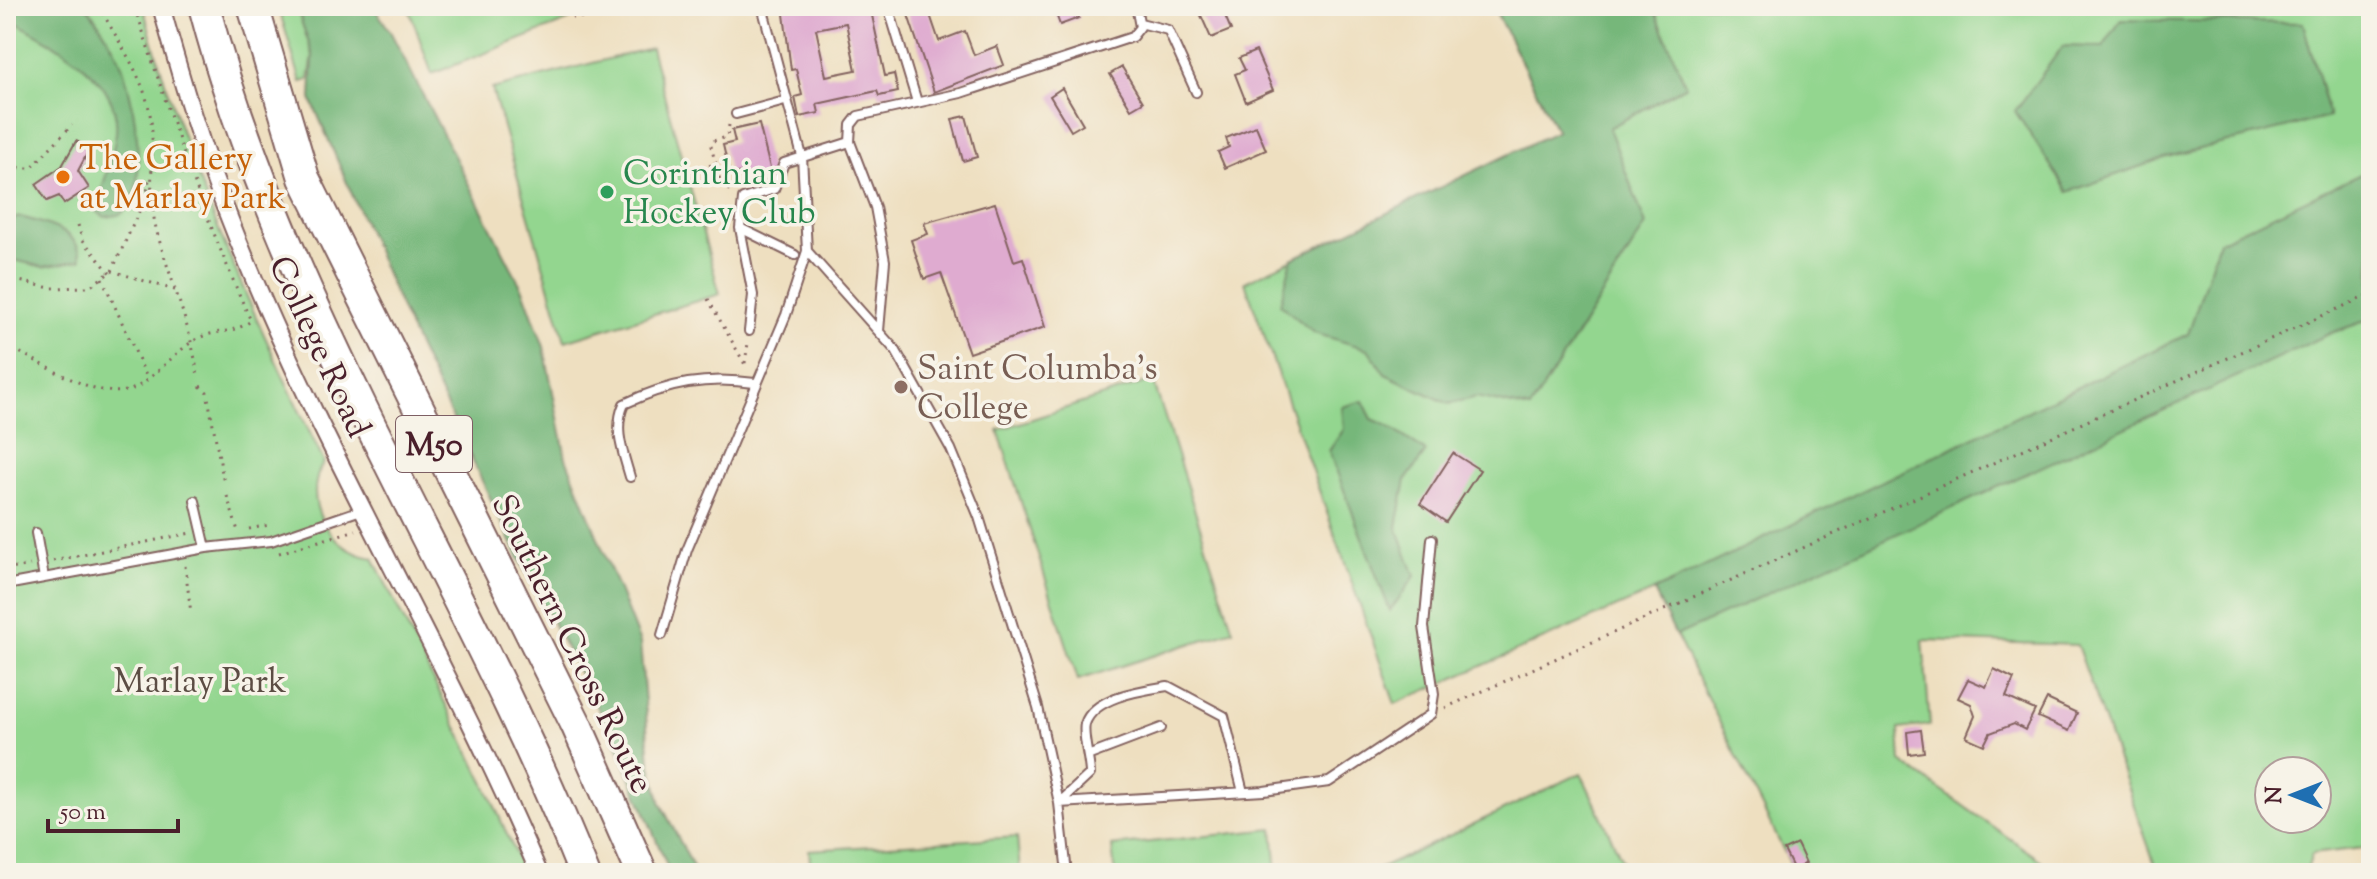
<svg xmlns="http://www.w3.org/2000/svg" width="2377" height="879" viewBox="0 0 2377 879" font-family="'Sorts Mill Goudy',serif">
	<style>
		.green { fill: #93d68f; stroke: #6e7a5d; stroke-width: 2; fill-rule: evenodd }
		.forest { fill: #76b77a; stroke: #606b52; stroke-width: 2 }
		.building { fill: #dfabd0; fill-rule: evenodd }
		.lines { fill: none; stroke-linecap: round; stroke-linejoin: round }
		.lane-casing { stroke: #83625f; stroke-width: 12 }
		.street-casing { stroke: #83625f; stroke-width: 20 }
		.highway-casing { stroke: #83625f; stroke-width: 34 }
		.path { stroke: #83625f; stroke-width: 3; stroke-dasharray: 2 6; stroke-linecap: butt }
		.lane { stroke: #fff; stroke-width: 8 }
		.street { stroke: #fff; stroke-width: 16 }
		.highway { stroke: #fff; stroke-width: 30 }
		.food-dot { fill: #e8710a; stroke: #f7f3e8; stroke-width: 3 }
		.leisure-dot { fill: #2e9e5b; stroke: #f7f3e8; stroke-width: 3 }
		.education-dot { fill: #8d6e63; stroke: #f7f3e8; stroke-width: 3 }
		.labels { text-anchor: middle; stroke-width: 7; stroke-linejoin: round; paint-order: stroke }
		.shield { fill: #f7f3e8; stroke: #7e5f64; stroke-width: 2 }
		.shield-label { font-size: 32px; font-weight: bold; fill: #4a1f2b }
		.food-label { font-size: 34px; fill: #c56008; stroke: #f7f3e8; text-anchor: start }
		.leisure-label { font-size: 34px; fill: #27864d; stroke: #f7f3e8; text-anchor: start }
		.street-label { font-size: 34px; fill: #4a1f2b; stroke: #f7f3e8 }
		.education-label { font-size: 34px; fill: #785e54; stroke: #f7f3e8; text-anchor: start }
		.park-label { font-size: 34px; fill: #5c4d44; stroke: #f7f3e8 }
	</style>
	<rect width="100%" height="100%" fill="#f7f3e8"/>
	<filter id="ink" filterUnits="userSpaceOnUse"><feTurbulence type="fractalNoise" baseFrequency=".0125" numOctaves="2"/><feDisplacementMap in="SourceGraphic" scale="16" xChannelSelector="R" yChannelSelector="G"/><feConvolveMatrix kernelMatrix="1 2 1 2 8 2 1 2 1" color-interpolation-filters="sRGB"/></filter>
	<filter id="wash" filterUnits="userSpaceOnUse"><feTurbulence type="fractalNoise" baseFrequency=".006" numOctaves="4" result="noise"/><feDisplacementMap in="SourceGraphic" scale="32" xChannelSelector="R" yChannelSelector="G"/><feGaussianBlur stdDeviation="1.8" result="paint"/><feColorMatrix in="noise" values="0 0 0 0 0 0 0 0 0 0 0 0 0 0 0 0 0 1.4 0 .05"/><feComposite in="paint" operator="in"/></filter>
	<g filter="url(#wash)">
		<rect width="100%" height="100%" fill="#eedfc0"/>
		<path class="green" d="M6,6H143C185,166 252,314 324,462C299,500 330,552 373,558L485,784L524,873H6Z
			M278,6H296L313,55L309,80L301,82Z
			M408,6H565L570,20L432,74Z
			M1493,6H2371V847L2312,854L2306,873H2158L2077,645L1923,640L1930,725L1899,729L1901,762L2043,862L2036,873H1795L1654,591L1395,704L1245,282L1557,132ZM2269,771H2317V819H2269Z
			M651,48L720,294L565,341L492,89Z
			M1153,380L1233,630L1078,680L998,430Z
			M1581,773L1628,873H1371Z
			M1273,829L1277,873H1115L1112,846Z
			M1017,837L1020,873H811L809,850Z"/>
		<path class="forest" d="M6,6H86C99,22 110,40 119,58C132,88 153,191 122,213C118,216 110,216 105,217L96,211C102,184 113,160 116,132C122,75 46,40 6,17Z
			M296,6H373L390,31L524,292L544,347L566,458L640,643L650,762L661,804L696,873H670L615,740L523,567L409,327L311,99L313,55Z
			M1493,6H1653L1686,86L1609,128L1646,225L1530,409L1477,397L1449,404L1385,374L1368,349L1314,333L1280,304L1292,259L1557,131Z
			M2121,20L2303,23L2329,117L2167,157L2068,192L2015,111L2063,46L2103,47Z
			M2371,169V319L2331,333L1676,636L1654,591L2188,334L2219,241Z
			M21,217C45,224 80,230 81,260L43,267L6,258V220Z
			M1363,401L1372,419L1388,426L1426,452L1406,480L1397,527L1415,576L1390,611L1329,451L1344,429L1342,407Z"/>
		<g id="blocks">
			<path class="building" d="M783,6H870L885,76L894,74L898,92L879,96L877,91L817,104L819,113L799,117L795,97L802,95L796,69L791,70ZM846,23L856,70L826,76L816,29Z
				M905,6H927L939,41L965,31L974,55L997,46L1004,65L934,92Z
				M1053,6H1075L1079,18L1060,25Z
				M1210,6H1221L1231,30L1211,38L1199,11Z
				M1256,51L1273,90L1246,102L1235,74L1245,70L1239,58Z
				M1122,67L1143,102L1131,109L1110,74Z
				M1062,88L1083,124L1071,131L1050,96Z
				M966,116L977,157L963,161L952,119Z
				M759,124L772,176L770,179L745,185L742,172L730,175L723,145L735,142L732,130Z
				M1256,126L1266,150L1225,168L1218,152L1229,147L1226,138Z
				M76,141L90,148L78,171L89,188L64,204L59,196L47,201L36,184L62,166Z
				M995,203L1014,261L1023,258L1045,327L969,353L941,273L924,279L911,240L928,234L924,223Z
				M1453,453L1480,470L1446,522L1420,504Z
				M1994,669L2014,679L2006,697L2035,710L2025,730L2014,724L1990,733L1984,745L1966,737L1975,716L1971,704L1958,698L1968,679L1986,687Z
				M2047,699L2077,713L2069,731L2038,717Z
				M1921,730L1924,752L1909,754L1907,732Z
				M1797,844L1806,863L1794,870L1784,850Z"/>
		</g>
	</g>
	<g filter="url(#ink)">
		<use href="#blocks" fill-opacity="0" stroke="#83625f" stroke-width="2"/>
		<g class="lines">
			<defs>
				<path id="lane" d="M888,6L917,102
					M1140,23L1168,30L1196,92
					M736,114L785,101
					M740,228L795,255
					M807,251L896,351L951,449L979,517L1038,707L1059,803L1067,873
					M749,331L753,295L740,228L743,199L774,189L784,163L850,142
					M879,331L885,261L875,207L850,142L851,125L858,116L961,93L1132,37L1140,27L1136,6
					M630,477C623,452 613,429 624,404C668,383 707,376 755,383
					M195,501L206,548
					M36,533L44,578
					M6,585L206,548L271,541L364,509
					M662,635L687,550L786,315L807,251L802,156L762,6
					M1090,755L1161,728
					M1059,803L1264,791L1329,782L1431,714L1434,694L1424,627L1432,539
					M1059,803L1090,774C1090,760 1082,736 1085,724C1094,696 1144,690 1168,686L1224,716L1243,792"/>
				<path id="street" d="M161,6C181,78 202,151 230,220C317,444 445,651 539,873"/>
				<path id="highway" d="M204,6C284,313 467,580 584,873
					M253,6L304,178L576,724L642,873"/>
			</defs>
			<use href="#lane" class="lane-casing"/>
			<use href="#street" class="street-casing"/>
			<use href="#highway" class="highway-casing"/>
			<path class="path" d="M99,6C121,48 151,84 152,134C153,168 148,202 158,236C172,284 191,327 198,377
				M692,6H715
				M572,18L620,15L649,6
				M729,125L727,137L713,141L711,146L721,184L733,193
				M6,157L20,168H31L72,125
				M686,172L715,164
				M78,225L82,239L110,273
				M112,271L146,196L149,180
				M6,278L50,288L89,287L112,271L178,291
				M102,278L148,380
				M708,299L747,368
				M6,346C39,359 102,407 137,387C158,374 174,353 195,340C217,328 229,336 251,321C205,219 168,113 135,6
				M745,363L748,343
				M200,386L207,392L224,484
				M227,496L238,531
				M249,529L269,525
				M279,553L356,530
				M53,561L191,533
				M185,566L191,613
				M6,570L30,565
				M1445,708L2371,294"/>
			<use href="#lane" class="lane"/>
			<use href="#street" class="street"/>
			<use href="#highway" class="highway"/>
		</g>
	</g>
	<circle class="food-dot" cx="63" cy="177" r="8"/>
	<circle class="leisure-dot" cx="607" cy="192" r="8"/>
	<circle class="education-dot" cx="901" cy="387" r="8"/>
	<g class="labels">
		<rect class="shield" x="396" y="416" width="76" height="56" rx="6"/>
		<g class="shield-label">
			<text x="434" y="455">M50</text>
		</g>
		<g class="food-label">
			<text x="79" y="169">The Gallery<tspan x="79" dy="39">at Marlay Park</tspan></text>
		</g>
		<g class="leisure-label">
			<text x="623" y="184">Corinthian<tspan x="623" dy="39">Hockey Club</tspan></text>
		</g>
		<g class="street-label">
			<text transform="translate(321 346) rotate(65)" y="12">College Road</text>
			<text transform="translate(574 643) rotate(64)" y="12">Southern Cross Route</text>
		</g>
		<g class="education-label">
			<text x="917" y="379">Saint Columba's<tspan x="917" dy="39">College</tspan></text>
		</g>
		<g class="park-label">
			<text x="200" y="692">Marlay Park</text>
		</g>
	</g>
	<rect width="2377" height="879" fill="none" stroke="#f7f3e8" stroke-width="32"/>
	<g transform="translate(2293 795) rotate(270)"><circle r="38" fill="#f7f3e8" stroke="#b29e9c" stroke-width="2"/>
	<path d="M0-6L14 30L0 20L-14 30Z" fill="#1f6fb2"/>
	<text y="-12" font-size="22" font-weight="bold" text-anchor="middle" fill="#4a1f2b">N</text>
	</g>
	<path d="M48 819v12h130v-12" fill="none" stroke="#4a1f2b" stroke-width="4"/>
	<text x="60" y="819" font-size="24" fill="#4a1f2b" stroke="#f7f3e8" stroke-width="6" paint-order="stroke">50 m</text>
</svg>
